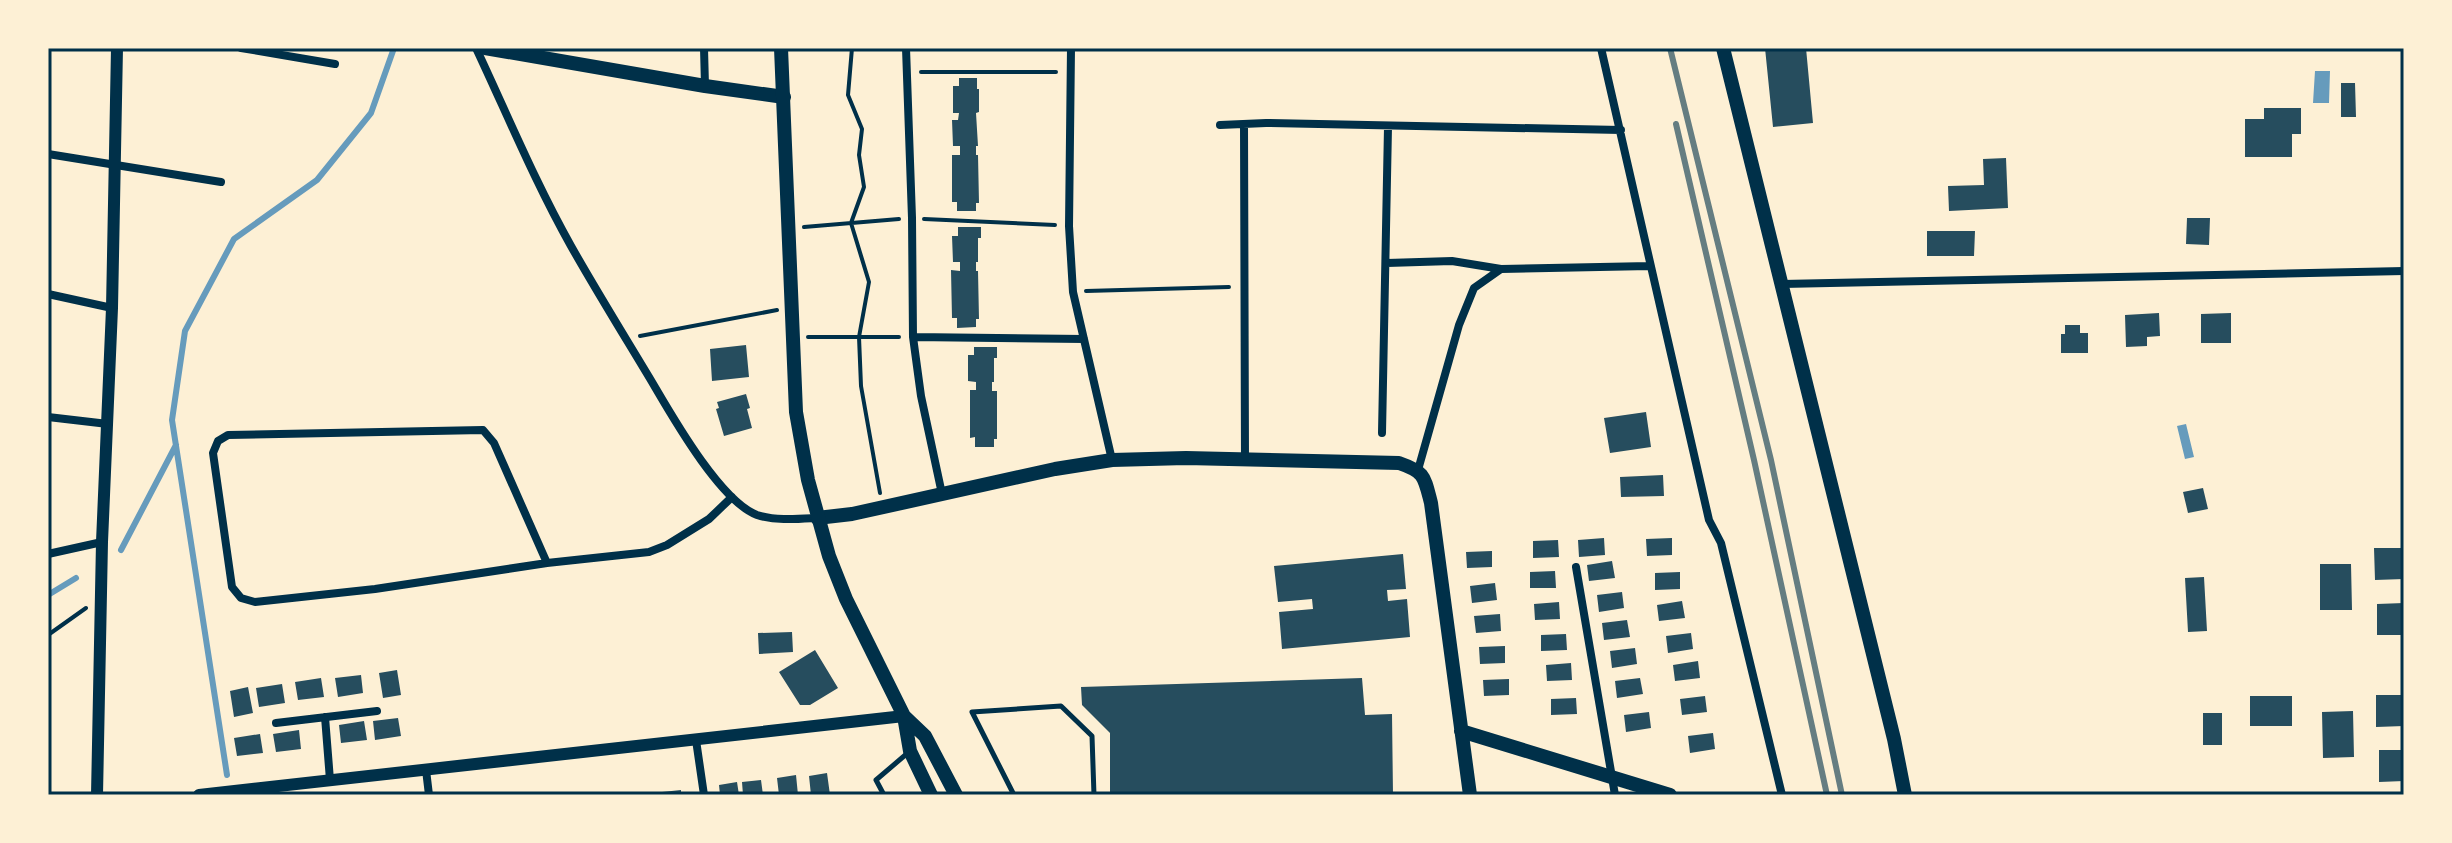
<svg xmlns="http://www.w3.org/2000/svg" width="2452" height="843" viewBox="0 0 2452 843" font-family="'Varela Round',sans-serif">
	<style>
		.water { fill: #669bbc }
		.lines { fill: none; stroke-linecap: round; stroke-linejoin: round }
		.stream { stroke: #669bbc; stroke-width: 6 }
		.building { fill: #264d5e }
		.path { stroke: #003049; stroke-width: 4 }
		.service { stroke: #003049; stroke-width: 5 }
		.minor { stroke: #003049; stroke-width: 8 }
		.tertiary { stroke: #003049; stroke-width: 12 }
		.secondary { stroke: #003049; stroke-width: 14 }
		.primary { stroke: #003049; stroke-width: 14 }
		.rail { stroke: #657d81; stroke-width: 6 }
		.neatline { fill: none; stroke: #003049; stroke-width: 3 }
	</style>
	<rect width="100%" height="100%" fill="#fdf0d5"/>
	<path class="water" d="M2315,71H2330L2329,103H2313Z
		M2186,424L2194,457L2185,459L2177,426Z"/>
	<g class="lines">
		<path class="stream" d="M121,550L176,445
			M48,595L76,578
			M227,775L172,420L185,331L234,239L317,180L371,113L394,48"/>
	</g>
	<path class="building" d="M1765,48H1806L1813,123L1773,127Z
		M959,78H977V89H979V112L976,113L978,146H976V155H978L979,203H976V211H957V202H952V155H960V146H953L952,120H958L959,113H953V86H959Z
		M2341,83H2355L2356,117H2341Z
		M2264,108H2301V134H2292V157H2245V119H2264Z
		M2006,158L2008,208L1949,211L1948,186L1984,185L1983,159Z
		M2187,218H2210L2209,245L2186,244Z
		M958,227H981V238H978V262H976V271H978L979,319H976V327L957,328V318H952L951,270L960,271V262H953L952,236H958Z
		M1927,231H1975L1974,256H1927Z
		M2159,313L2160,336L2147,337V346L2126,347L2125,315Z
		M2231,313V343H2201V314Z
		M2065,325H2080V333H2088V353H2061V334H2065Z
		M746,345L749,377L712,381L710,349Z
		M974,347H997V358H994V382H992V391H997V439H994V447H975V437L970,438V390H976V382L968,381V355H974Z
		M746,394L750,408L747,409L752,428L724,436L716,409L719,408L717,402Z
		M1646,412L1651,447L1610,453L1604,418Z
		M1663,475L1664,496L1621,497L1620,477Z
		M2203,488L2208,509L2188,513L2183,492Z
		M1604,538L1605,555L1579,557L1578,540Z
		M1672,538V555L1647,556L1646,539Z
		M1558,540L1559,557L1533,558V541Z
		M2374,548H2404V579L2375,580Z
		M1492,551V567L1467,568L1466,552Z
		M1403,554L1406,589L1387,590L1388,601L1407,599L1410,637L1282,649L1279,612L1313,609L1312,599L1278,602L1274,566Z
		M1612,561L1615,578L1589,581L1587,565Z
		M2320,564H2351L2352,610H2320Z
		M1555,571L1556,588H1530V572Z
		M1680,572V589L1655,590V573Z
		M2204,577L2207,631L2188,632L2185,578Z
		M1495,583L1497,600L1472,603L1470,586Z
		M1622,592L1624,608L1599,612L1597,595Z
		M1682,601L1685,618L1659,621L1657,605Z
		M1559,602L1560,619L1535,620L1534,604Z
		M2404,603V635H2377V604Z
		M1500,614L1501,631L1476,633L1474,616Z
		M1627,620L1630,637L1604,640L1602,623Z
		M792,632L793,652L759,654L758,633Z
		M1691,633L1693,649L1668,653L1666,636Z
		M1566,634L1567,650L1541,651V635Z
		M1505,646V663L1480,664L1479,647Z
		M1635,648L1637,664L1612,668L1610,651Z
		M815,650L838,688L810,705H800L779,672Z
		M1698,661L1700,678L1675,681L1673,665Z
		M1571,663L1572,680L1547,681L1546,665Z
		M397,670L401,695L383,698L379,673Z
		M361,675L363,693L338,697L335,678Z
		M321,678L324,697L298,700L295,682Z
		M1362,678L1365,715L1392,714L1393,795H1110V733L1082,705L1081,687Z
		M1640,678L1643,694L1617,698L1615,681Z
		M1509,679V695L1484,696L1483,680Z
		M282,684L285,703L259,707L256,688Z
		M248,687L253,713L234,717L230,691Z
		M2376,695H2404V726L2376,727Z
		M1705,696L1707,712L1682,715L1680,699Z
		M2250,696H2292V726H2250Z
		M1576,698L1577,714L1551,715V699Z
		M2353,711L2354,757L2323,758L2322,712Z
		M1649,712L1651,728L1626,732L1624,715Z
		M2203,713H2222V745H2203Z
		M398,718L401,736L375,740L373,721Z
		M364,721L367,740L341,743L339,725Z
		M299,730L301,749L276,752L273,734Z
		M1713,733L1715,749L1690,753L1688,736Z
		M260,734L263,753L237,756L234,738Z
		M2379,750H2404V781L2379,782Z
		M827,773L830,795H811L809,776Z
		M796,775L798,795H779L777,778Z
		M761,780L763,795H743L742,782Z
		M737,782L739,795H720L719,785Z
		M681,790V795H662V792Z"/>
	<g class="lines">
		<path class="path" d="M852,48L848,95L862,129L859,155L864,187L851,223L869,282L859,337L861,386L880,493
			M921,72H1056
			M924,219L1055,225
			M804,227L899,219
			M1086,291L1229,287
			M640,336L777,310
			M808,337H899
			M48,635L86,608"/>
		<path class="service" d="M884,795L876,780L910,751
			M1014,795L972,712L1061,706L1092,736L1094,795"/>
		<path class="minor" d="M241,48L335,64
			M476,48C507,114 535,182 571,246C597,292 625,337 652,382C672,416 720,501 757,515C775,521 798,519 817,518
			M704,48L705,86
			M906,48L912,218L913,337L921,396L942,494
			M1071,48L1069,226L1073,292L1112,460
			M1601,48L1709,520L1721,543L1782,795
			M1220,125L1266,123L1621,130
			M1244,125L1245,460
			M48,154L221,182
			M1387,263L1452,261L1501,269
			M1782,284L2404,271
			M48,294L112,308
			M913,337L1084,339
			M48,417L108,424
			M1382,433L1388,127
			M1418,470L1459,325L1474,288L1501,269L1650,266
			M48,554L102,542
			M547,563L494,443L483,430L228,435L218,441L213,453L232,587L241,598L255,602L375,589L547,563L649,552L667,545L709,519L732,497
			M1576,567L1615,795
			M325,717L330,780
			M276,723L377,711
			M696,740L704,795
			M426,770L429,795"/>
		<path class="tertiary" d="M97,795L102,542L112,308L117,48
			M199,795L904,716"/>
		<path class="secondary" d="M485,48L705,86L784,97
			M1723,48L1894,739L1905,795
			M817,518L852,514L1055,469L1112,460L1186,458L1399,463C1425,472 1424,476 1431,503L1470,795
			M1461,731L1670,795"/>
		<path class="primary" d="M781,48L796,412L808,480L829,556L846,599L904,716L910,751L931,795
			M904,716L925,736L956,795"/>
		<path class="rail" d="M1670,48L1771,460L1842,795
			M1676,124L1754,460L1827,795"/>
	</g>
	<rect width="2452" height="843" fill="none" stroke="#fdf0d5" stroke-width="100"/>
	<rect x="50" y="50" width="2352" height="743" class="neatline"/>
</svg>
